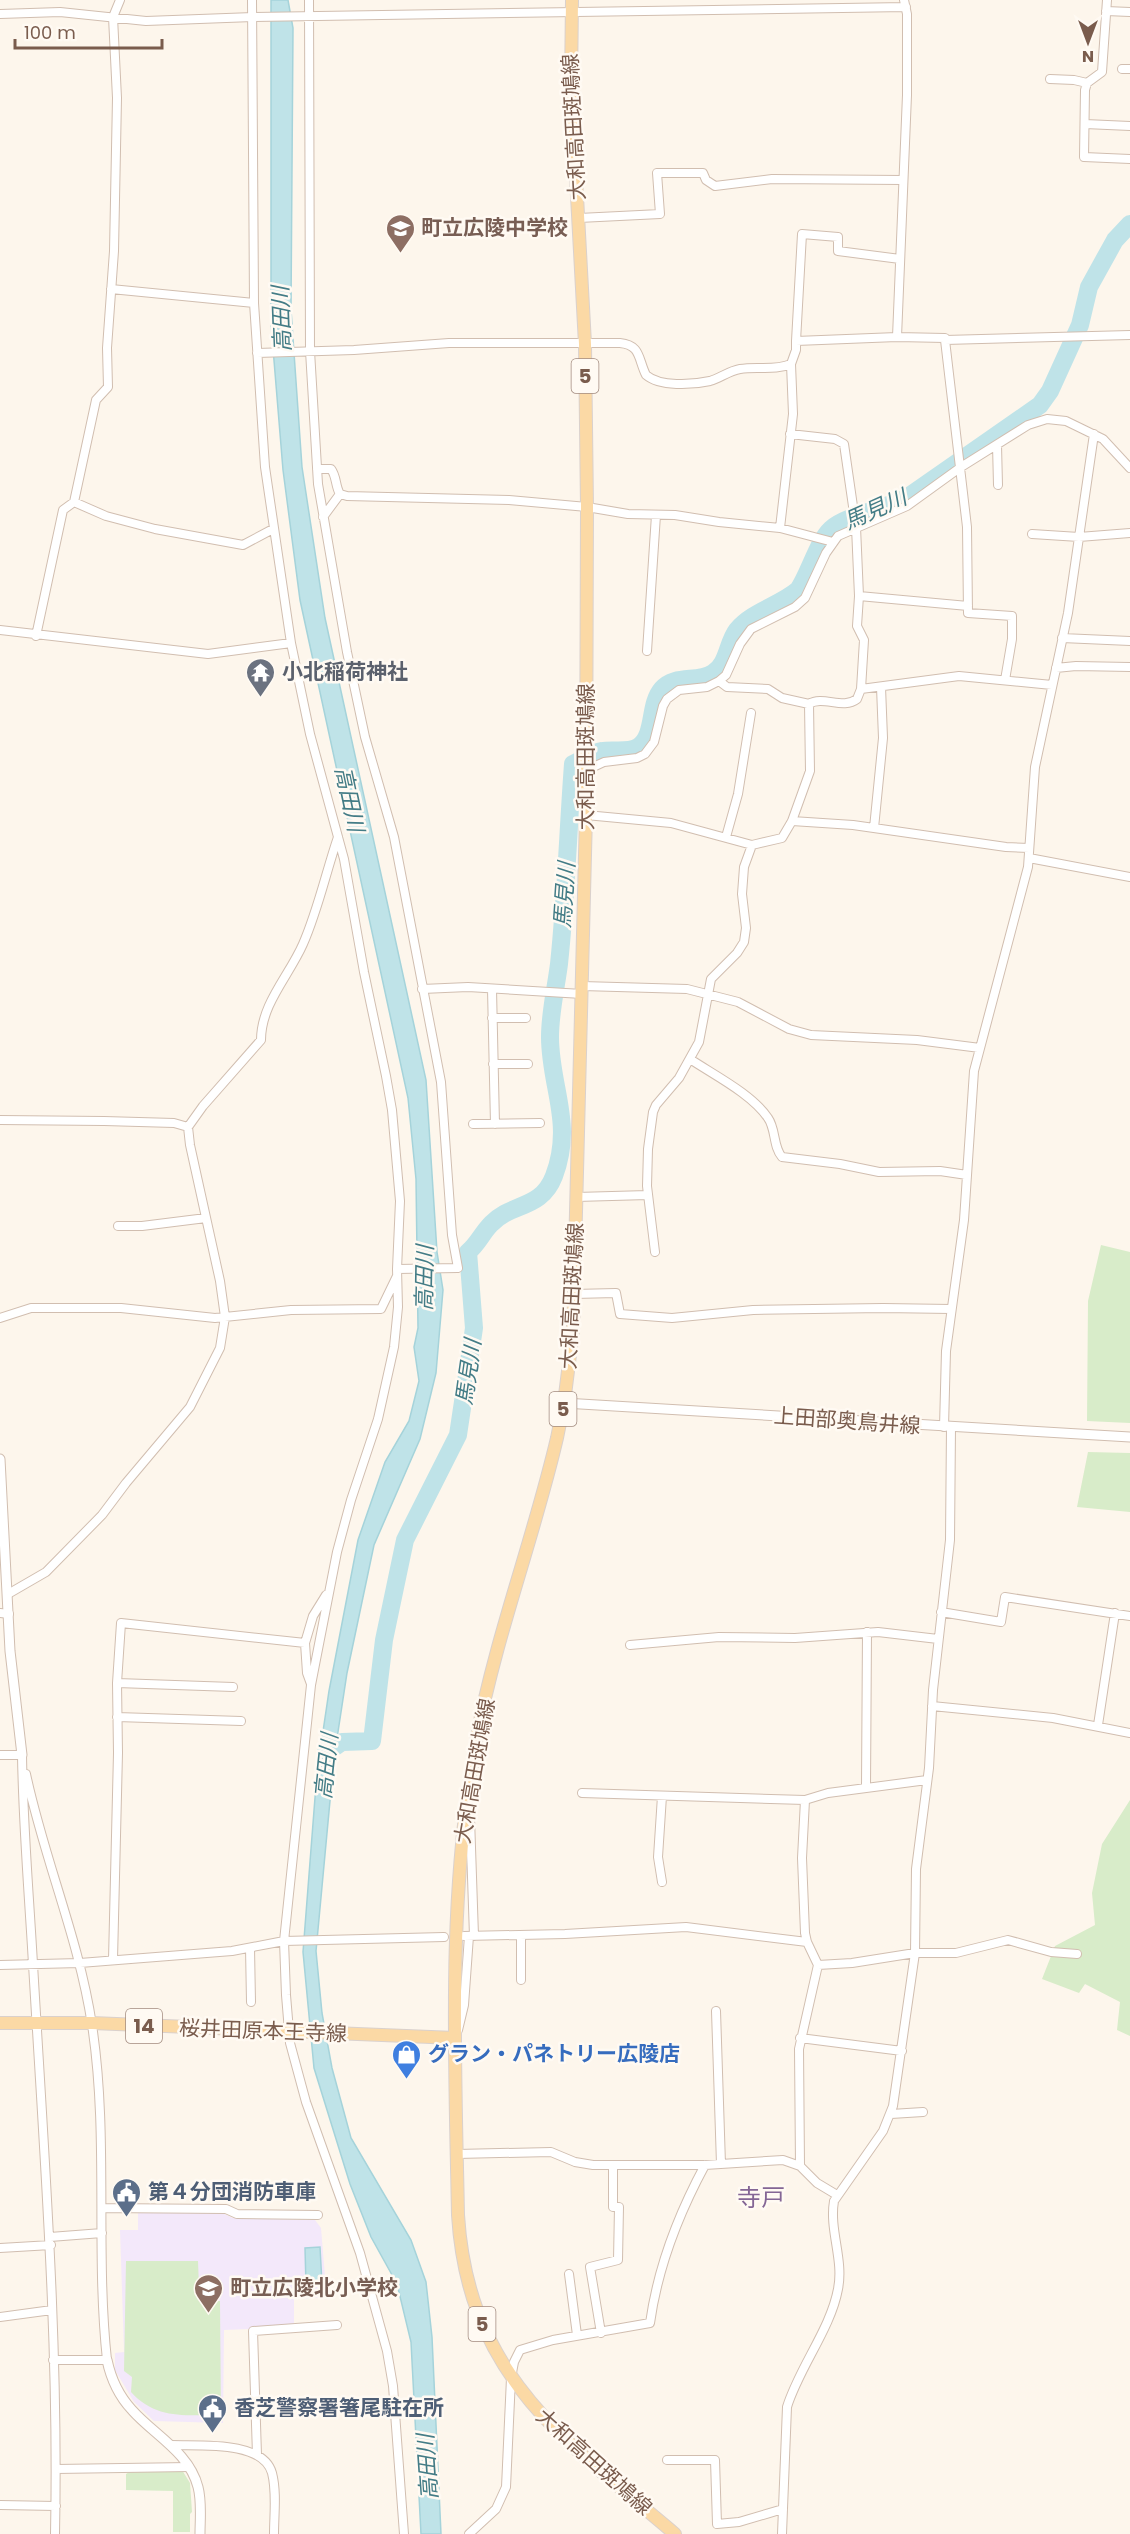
<svg xmlns="http://www.w3.org/2000/svg" width="1130" height="2534" viewBox="0 0 1130 2534" font-family="Poppins,'Noto Sans JP',sans-serif">
	<style>
		.education { fill: #f3e8fa }
		.green { fill: #d8ecc9 }
		.water { fill: #bfe3e8; stroke: #a5d3da; stroke-width: 1.5 }
		.lines { fill: none; stroke-linecap: round; stroke-linejoin: round }
		.river { stroke: #bfe3e8; stroke-width: 18 }
		.minor-casing { stroke: #d1beb0; stroke-width: 10 }
		.tertiary-casing { stroke: #d1beb0; stroke-width: 11 }
		.primary-casing { stroke: #dad1cd; stroke-width: 14 }
		.minor { stroke: #fff; stroke-width: 8 }
		.tertiary { stroke: #fff; stroke-width: 9 }
		.primary { stroke: #fbd9a5; stroke-width: 12 }
		.labels { text-anchor: middle; stroke-width: 5; stroke-linejoin: round; paint-order: stroke }
		.shield { fill: #fffaf3; stroke: #a28b7f; stroke-width: 1.5 }
		.shield-label { font-size: 20px; font-weight: bold; fill: #7a5c4d }
		.street-label { font-size: 21px; fill: #7a5c4d; stroke: #fffaf3 }
		.education-label { font-size: 21px; font-weight: bold; fill: #785e54; stroke: #fffaf3; text-anchor: start }
		.worship-label { font-size: 21px; font-weight: bold; fill: #5b616d; stroke: #fffaf3; text-anchor: start }
		.shop-label { font-size: 21px; font-weight: bold; fill: #366cbe; stroke: #fffaf3; text-anchor: start }
		.service-label { font-size: 21px; font-weight: bold; fill: #4e5e75; stroke: #fffaf3; text-anchor: start }
		.water-label { font-size: 22px; font-style: italic; fill: #437c86; stroke: #fffaf3 }
		.quarter-label { font-size: 24px; fill: #846695; stroke: #fffaf3 }
	</style>
	<rect width="100%" height="100%" fill="#fdf6ec"/>
	<path class="education" d="M138,2213H222L233,2218L315,2220L321,2228L326,2288H331V2297L294,2299V2327L224,2330L223,2423L154,2421L134,2402L115,2370V2353L124,2352L120,2230H138Z"/>
	<path class="green" d="M1101,1245L1130,1252V1423L1087,1421L1088,1301Z
		M1088,1452L1130,1453V1512L1077,1507Z
		M1130,1800V2036L1117,2030L1120,2002L1085,1984L1079,1993L1042,1979L1055,1946L1095,1925L1092,1893L1102,1844Z
		M126,2261H198L199,2287L214,2301H220L221,2415C187,2415 156,2420 131,2392L132,2377L124,2371Z
		M182,2470L190,2483L192,2512L190,2514V2532H173V2491L126,2490V2474L131,2471Z"/>
	<path class="water" d="M271,0H288L293,28L291,310L302,467L325,618L426,1080L437,1252L443,1290L436,1373L420,1439L374,1545L347,1673L334,1758L316,1951L322,2013L332,2068L351,2138L411,2240L426,2282L432,2337L441,2534H421L411,2342L397,2284L371,2237L350,2184L314,2068L303,1952L317,1772L329,1691L358,1540L385,1462L409,1421L419,1381L414,1347L418,1328L416,1179L408,1098L300,600L283,470L271,324Z
		M320,2247L322,2284L306,2285L305,2248Z"/>
	<g class="lines">
		<path class="river" d="M325,1754L342,1742L372,1741L384,1640L405,1540L458,1435L474,1328L468,1252C478,1244 482,1233 491,1224C512,1202 541,1210 554,1176C574,1123 550,1087 550,1037C550,1012 556,988 559,964C566,898 568,831 573,764C582,760 593,752 602,751C613,749 628,753 638,747C656,735 648,705 662,689C675,674 698,683 713,673C728,664 727,643 737,630C753,611 779,606 798,590C809,574 818,541 831,529C846,515 886,509 908,497L1040,405L1050,391L1080,325L1089,287L1115,240L1130,224"/>
		<defs>
			<path id="minor" d="M252,0L254,303L265,467L291,643L310,734L344,859L364,972L386,1076L392,1110L400,1201L397,1269L398,1307L394,1347L378,1419L351,1500L337,1552L311,1685L284,1941L286,1995L290,2043L306,2102L360,2253L387,2351L393,2386L404,2534
				M309,0L310,351L318,484L347,652L365,737L394,837L441,1082L452,1235L458,1268L397,1269
				M1107,0L1102,72L1087,83L1085,90L1084,157L1130,159
				M1106,11L1130,12
				M0,14L60,12L146,21L253,17L906,7
				M1122,69H1130
				M1050,79L1074,80L1087,83
				M1085,124L1130,126
				M579,218L660,214L657,173H703L706,180L715,186L772,179L903,180
				M111,289L254,303
				M897,337L907,95V14L904,0
				M945,340L967,527L968,613L1012,616V639L1005,680
				M796,341L802,234L838,237V251L900,259
				M257,353L354,350L449,343H620C641,345 638,359 646,375C660,387 692,385 710,381C720,378 729,371 740,369C757,366 775,371 791,364L796,350V341L897,337L945,338V340L1130,335
				M997,445L998,485
				M317,469H331C337,477 335,486 340,494L347,496L509,500L587,507L628,514L675,515L719,522L780,528L833,542
				M74,502L106,516L155,529L243,545L273,529
				M323,517L340,494
				M780,528L793,414L791,364
				M1032,534L1079,537L1130,533
				M859,596L968,606
				M0,630L208,654L291,643
				M36,636L63,510L74,502L96,400L108,387L107,348L114,251L117,98L113,17L120,0
				M1062,638L1130,641
				M647,651L656,515
				M1056,668L1076,666L1130,667
				M719,681L727,687L768,689L782,698L809,704
				M861,689L959,676L1052,685
				M587,770L604,762L637,758L645,754L654,742L663,706L667,699L679,690L707,687L719,681L726,675L740,644L751,629L795,607L805,598L826,553L838,536L907,506L961,467L1028,425L1047,419L1066,421L1103,439L1130,468
				M586,815L671,823L752,845L782,838L792,821L810,771L809,704C823,695 843,710 857,699L861,689L864,640L857,626L859,596L856,527L844,444L835,439L790,434
				M792,821L853,825L1006,847L1029,848
				M874,828L883,738L881,687
				M726,837L738,794L751,713
				M1029,858L1130,877
				M582,986L687,989L738,1002L789,1029L811,1035L917,1040L980,1048
				M422,989L468,987L582,994
				M492,989L495,1124
				M492,1018H526
				M690,1059C714,1075 752,1094 768,1118C776,1129 773,1147 782,1157L840,1164L879,1172L940,1171L967,1175
				M493,1064H528
				M0,1120L104,1121L174,1123L188,1127
				M473,1124L540,1123
				M576,1197L648,1195
				M118,1226H142L206,1218
				M655,1252L647,1186L648,1149L653,1112L656,1105L679,1078L699,1042L711,979L737,953L744,942L746,928L742,894L744,867L752,845
				M574,1294L616,1293L620,1314L672,1318L753,1310L883,1308L951,1309
				M0,1318L31,1308H121L215,1318L291,1310L381,1309L397,1276
				M944,1427L946,1351L964,1220L974,1071L1028,867L1035,767L1068,613L1094,434
				M8,1594L46,1572L102,1515L126,1483L190,1407L220,1348L225,1317L220,1281L190,1145L188,1127L203,1106L261,1040C261,1004 289,976 303,944C318,910 326,872 338,837
				M941,1612L1001,1622L1005,1597L1130,1616
				M0,1613L9,1614
				M305,1643L307,1673L311,1684
				M630,1645L719,1637L795,1638L878,1632L938,1639
				M117,1683L233,1687
				M932,1706L1053,1718L1130,1733
				M117,1717L241,1721
				M1098,1725L1115,1613
				M0,1755H22
				M22,1755C23,1825 29,1894 33,1964C44,2153 59,2344 55,2534
				M26,1774C44,1859 79,1939 92,2025C109,2136 95,2249 107,2360H53
				M866,1787L867,1632
				M582,1793L805,1800L828,1793L927,1780
				M662,1796L658,1857L662,1882
				M470,1818L474,1936
				M464,1936L565,1934L686,1927L807,1942
				M250,1948L251,2002
				M113,1960L118,1753L117,1683L121,1623L305,1643L313,1616L326,1595
				M0,1965L80,1963L232,1951L284,1941L444,1937
				M818,1965L852,1963L915,1953H956L1008,1940L1051,1952L1077,1954
				M521,1980V1936
				M716,2011L721,2164
				M458,2030L464,2005L469,1936
				M800,2038L902,2051
				M891,2114L923,2112
				M457,2154L551,2152L575,2162L593,2165H705L783,2160L800,2166L817,2183L837,2195
				M800,2166L799,2049L818,1965L807,1942L805,1933L802,1858L805,1800
				M102,2208L226,2209L237,2214L318,2215
				M50,2237L102,2233
				M0,2248L51,2245
				M569,2274L577,2335
				M0,2317L52,2310
				M601,2333L590,2267L618,2260L619,2207H613V2165
				M171,2445C198,2446 263,2440 272,2473C277,2492 274,2515 274,2534
				M257,2455L253,2331L337,2325
				M667,2460H715L717,2524L739,2522L783,2509
				M56,2469L189,2467
				M0,2505L56,2506
				M469,2534L496,2509L506,2487L511,2378L514,2362L520,2350L553,2340L650,2323C658,2266 678,2215 705,2165
				M782,2534L787,2407C799,2368 831,2328 838,2289C844,2260 829,2230 834,2201L883,2131L893,2106L915,1953L916,1869L929,1768L933,1690L950,1540L951,1427"/>
			<path id="tertiary" d="M564,1403L1130,1437
				M0,1459L10,1651L22,1755
				M107,2360C111,2379 119,2396 132,2410C154,2435 189,2452 198,2487C202,2502 200,2519 200,2534"/>
			<path id="primary" d="M572,0L571,85L585,344L587,507L586,815L573,1331L564,1403L557,1438C534,1537 496,1636 477,1736C447,1894 455,2055 458,2215C468,2375 564,2440 675,2534
				M0,2023H92L455,2038"/>
		</defs>
		<use href="#minor" class="minor-casing"/>
		<use href="#tertiary" class="tertiary-casing"/>
		<use href="#primary" class="primary-casing"/>
		<use href="#minor" class="minor"/>
		<use href="#tertiary" class="tertiary"/>
		<use href="#primary" class="primary"/>
	</g>
	<defs>
		<symbol id="school-pin" viewBox="-11 -11 22 30"><path d="M0 17L-7.5 6A9.5 9.5 0 1 1 7.5 6Z" fill="#8d6e63" stroke="#fffaf3"/><path d="M0-5L7-2L0 1L-7-2ZM-4 1L0 2.5L4 1V4Q0 6-4 4Z" fill="#fff"/></symbol>
		<symbol id="temple-pin" viewBox="-11 -11 22 30"><path d="M0 17L-7.5 6A9.5 9.5 0 1 1 7.5 6Z" fill="#6b7280" stroke="#fffaf3"/><path d="M0-6L5-2H3V0L6.5 2.5H4V6H1.5V3h-3V6H-4V2.5H-6.5L-3 0V-2H-5Z" fill="#fff"/></symbol>
		<symbol id="shop-pin" viewBox="-11 -11 22 30"><path d="M0 17L-7.5 6A9.5 9.5 0 1 1 7.5 6Z" fill="#3f7fe0" stroke="#fffaf3"/><path d="M-5-2.5h2.3a2.7 3.5 0 0 1 5.4 0H5L5.5 6h-11ZM-1.5-2.5h3a1.5 2.3 0 0 0-3 0Z" fill="#fff"/></symbol>
		<symbol id="civic-pin" viewBox="-11 -11 22 30"><path d="M0 17L-7.5 6A9.5 9.5 0 1 1 7.5 6Z" fill="#5c6f8a" stroke="#fffaf3"/><path d="M-.6-6.5H3V-4.5H.6V-3L4-1V1h2V6H-6V1h2V-1L-.6-3ZM-1.2 2.5V6h2.4V2.5Z" fill="#fff"/></symbol>
	</defs>
	<g fill-rule="evenodd">
		<use href="#school-pin" x="384" y="212" width="33" height="45"/>
		<use href="#temple-pin" x="244" y="656" width="33" height="45"/>
		<use href="#shop-pin" x="390" y="2038" width="33" height="45"/>
		<use href="#civic-pin" x="110" y="2176" width="33" height="45"/>
		<use href="#school-pin" x="192" y="2272" width="33" height="45"/>
		<use href="#civic-pin" x="196" y="2392" width="33" height="45"/>
	</g>
	<g class="labels">
		<g class="shield">
			<rect x="571.5" y="359" width="27" height="34" rx="4.5"/>
			<rect x="549.5" y="1392" width="27" height="34" rx="4.5"/>
			<rect x="126" y="2009" width="36" height="34" rx="4.5"/>
			<rect x="468.5" y="2307" width="27" height="34" rx="4.5"/>
		</g>
		<g class="shield-label">
			<text x="585" y="383">5</text>
			<text x="563" y="1416">5</text>
			<text x="144" y="2033">14</text>
			<text x="482" y="2331">5</text>
		</g>
		<g class="street-label">
			<text transform="translate(574 127) rotate(-93)" y="7">大和高田斑鳩線</text>
			<text transform="translate(586 757) rotate(-90)" y="7">大和高田斑鳩線</text>
			<text transform="translate(572 1296) rotate(-87)" y="7">大和高田斑鳩線</text>
			<text transform="translate(847 1421) rotate(4)" y="7">上田部奥鳥井線</text>
			<text transform="translate(475 1771) rotate(-80)" y="7">大和高田斑鳩線</text>
			<text transform="translate(263 2031) rotate(2)" y="7">桜井田原本王寺線</text>
			<text transform="translate(594 2462) rotate(42)" y="7">大和高田斑鳩線</text>
		</g>
		<g class="education-label">
			<text x="421" y="235">町立広陵中学校</text>
			<text x="230" y="2295">町立広陵北小学校</text>
		</g>
		<g class="worship-label">
			<text x="282" y="679">小北稲荷神社</text>
		</g>
		<g class="shop-label">
			<text x="428" y="2061">グラン・パネトリー広陵店</text>
		</g>
		<g class="service-label">
			<text x="148" y="2199">第４分団消防車庫</text>
			<text x="234" y="2415">香芝警察署箸尾駐在所</text>
		</g>
		<g class="water-label">
			<text transform="translate(281 319) rotate(-92)" y="8">高田川</text>
			<text transform="translate(875 509) rotate(-24)" y="8">馬見川</text>
			<text transform="translate(350 799) rotate(78)" y="8">高田川</text>
			<text transform="translate(564 895) rotate(-86)" y="8">馬見川</text>
			<text transform="translate(424 1278) rotate(-89)" y="8">高田川</text>
			<text transform="translate(468 1372) rotate(-82)" y="8">馬見川</text>
			<text transform="translate(326 1766) rotate(-84)" y="8">高田川</text>
			<text transform="translate(427 2467) rotate(-94)" y="8">高田川</text>
		</g>
		<g class="quarter-label">
			<text x="761" y="2206">寺戸</text>
		</g>
	</g>
	<g transform="translate(1088 42) rotate(180)" stroke="#fffaf3" stroke-width="4.5" paint-order="stroke">
	<path d="M0-4.5L10 22L0 15L-10 22Z" fill="#7a5c4d"/>
	<text y="-9" font-size="16" font-weight="bold" text-anchor="middle" fill="#7a5c4d">N</text>
	</g>
	<path d="M15 39v9h147v-9" fill="none" stroke="#7a5c4d" stroke-width="3"/>
	<text x="24" y="39" font-size="18" fill="#7a5c4d" stroke="#fffaf3" stroke-width="4.5" paint-order="stroke">100 m</text>
</svg>
